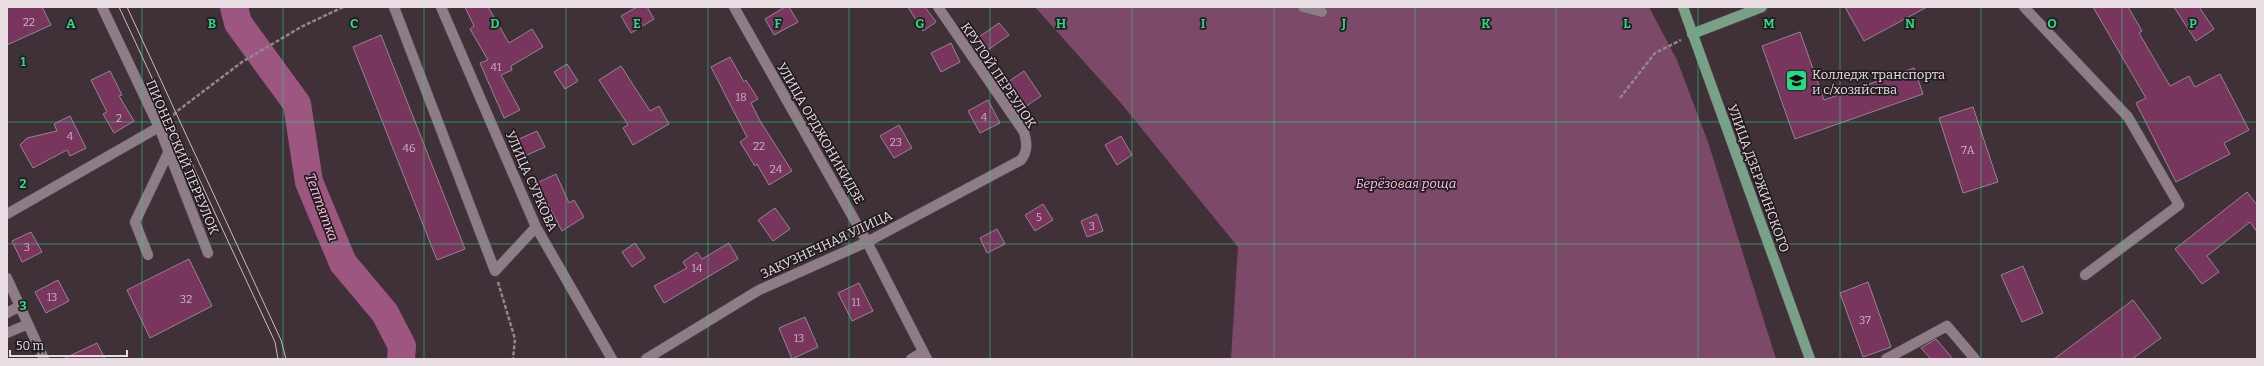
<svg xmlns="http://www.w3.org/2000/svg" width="2264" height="366" viewBox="0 0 2264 366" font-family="Bitter,serif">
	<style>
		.green { fill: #7c4a68 }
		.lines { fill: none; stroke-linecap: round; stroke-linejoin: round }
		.river { stroke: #9c5680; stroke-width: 28 }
		.building { fill: #78365f; stroke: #96848e }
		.minor-casing { stroke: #5c5057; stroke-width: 11 }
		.major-casing { stroke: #5c5057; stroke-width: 11 }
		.path { stroke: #93868c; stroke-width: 2.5; stroke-dasharray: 4 2; stroke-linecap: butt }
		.minor { stroke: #8e7c86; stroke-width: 10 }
		.major { stroke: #79a188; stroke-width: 10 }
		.tram { stroke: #c7bcc1; stroke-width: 1 }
		.grid { fill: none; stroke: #2dd884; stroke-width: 1; stroke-opacity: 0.55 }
		.labels { text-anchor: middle; stroke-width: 3.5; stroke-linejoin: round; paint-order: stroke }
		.number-label { font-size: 11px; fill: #cbb3c1 }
		.poi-label { font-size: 13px; fill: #e7dde2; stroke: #221b1f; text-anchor: start }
		.street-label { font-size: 13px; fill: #e7dde2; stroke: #221b1f }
		.park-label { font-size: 13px; font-style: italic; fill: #fec1e3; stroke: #221b1f }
		.water-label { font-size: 14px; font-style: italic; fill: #fdc0e3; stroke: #221b1f }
		.grid-label { font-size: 13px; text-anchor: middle; font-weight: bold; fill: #2dd884; stroke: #221b1f; stroke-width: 3.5; stroke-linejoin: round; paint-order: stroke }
	</style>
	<rect width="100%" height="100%" fill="#403139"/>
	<path class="green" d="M1035,7H1649L1677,60L1708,142L1776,359H1231L1238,247L1120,102Z"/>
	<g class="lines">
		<path class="river" d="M234,7L238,23L297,104L309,182L343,263L385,313L402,346L401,359"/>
	</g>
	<path class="building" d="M7,7H42L51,25L7,45Z
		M465,7H488L509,43L532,29L543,47L511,66L512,70L501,75L520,110L504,118L480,63L488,60L470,29L474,26Z
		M637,7H647L654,19L631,33L621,16Z
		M785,7H789L798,22L774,35L765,19Z
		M908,7H925L936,22L923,31Z
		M1845,7H1927L1864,41Z
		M2093,7H2128L2142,31L2139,33L2170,86L2189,76L2195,87L2220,74L2249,130L2224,143L2230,154L2176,182L2136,103L2146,98Z
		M2174,7H2199L2214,29L2196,41Z
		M999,23L1009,35L988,50L979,37Z
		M1800,32L1824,100L1914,68L1923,94L1795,139L1762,46Z
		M381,35L465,249L437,260L353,47Z
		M951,43L960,62L941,72L931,53Z
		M730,57L744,82L746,80L758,99L751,103L760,121L792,171L769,185L757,164L755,166L740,142L747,137L711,67Z
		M567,64L578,81L565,89L554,72Z
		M621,66L650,111L659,106L669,124L633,145L623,128L628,125L599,80Z
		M110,71L122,95L119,96L134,121L114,133L103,114L107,112L91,80Z
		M1024,71L1041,96L1025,107L1008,82Z
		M988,100L1000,123L980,133L968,111Z
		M1973,107L1998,182L1963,193L1939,118Z
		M70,116L86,148L70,156L67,150L33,168L20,145L27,138L57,131L54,124Z
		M899,125L912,148L894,158L880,136Z
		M537,131L545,147L525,156L517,140Z
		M1121,136L1132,155L1117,165L1105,145Z
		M556,174L569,203L574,200L584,217L562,231L537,183Z
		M2247,192L2257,205V232L2250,222L2207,256L2219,272L2202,284L2175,249Z
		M1043,204L1053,220L1035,231L1025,215Z
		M775,208L790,229L773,241L758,220Z
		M1097,214L1103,231L1087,237L1081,221Z
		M997,229L1005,244L987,253L980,238Z
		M31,232L42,252L22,262L12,241Z
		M635,243L645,258L632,267L622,252Z
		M729,243L738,259L664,303L654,286L687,268L683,262L697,252L702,259Z
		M189,259L212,306L150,338L127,290Z
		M2023,266L2043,313L2022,322L2001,275Z
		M58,280L69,301L46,313L35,292Z
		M1868,282L1891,347L1863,357L1840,293Z
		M859,283L873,311L852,321L838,293Z
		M2133,300L2161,338L2132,359H2054Z
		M805,317L818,347L792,359L779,328Z
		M1936,339L1953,359H1931L1921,348Z
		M97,343L105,359H63Z"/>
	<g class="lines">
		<defs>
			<path id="minor" d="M102,7L159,127L208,253
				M394,7L495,271L536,227
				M441,7L536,227L612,359
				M734,7L867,242L927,359
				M1303,7L1322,12
				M2024,7L2128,117L2179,205L2085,275
				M7,214L159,127
				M148,255L135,222L169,151
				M7,278L44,359
				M7,313L20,306
				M7,333L28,324
				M646,359L759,290L867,242L1021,160C1028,151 1027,143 1024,132L938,7
				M911,359L923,352
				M1886,359L1947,326L1975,359"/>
			<path id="major" d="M1683,7L1810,359
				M1692,34L1762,7"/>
		</defs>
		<use href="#minor" class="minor-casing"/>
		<use href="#major" class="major-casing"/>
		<path class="path" d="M1620,98L1655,53L1681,40
			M170,120L176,112L242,62L301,27L343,7
			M498,282L515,339L513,359"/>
		<use href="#minor" class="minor"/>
		<use href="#major" class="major"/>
		<path class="tram" d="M119,7L275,342L278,359
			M127,7L281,340L286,359"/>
	</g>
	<path class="grid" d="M142,7V359M283,7V359M424,7V359M566,7V359M708,7V359M849,7V359M990,7V359M1132,7V359M1274,7V359M1415,7V359M1556,7V359M1698,7V359M1840,7V359M1981,7V359M2122,7V359M7,122H2257M7,244H2257"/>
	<defs>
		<symbol id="university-square" viewBox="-11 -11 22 22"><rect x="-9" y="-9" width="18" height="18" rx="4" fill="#2dd884" stroke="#221b1f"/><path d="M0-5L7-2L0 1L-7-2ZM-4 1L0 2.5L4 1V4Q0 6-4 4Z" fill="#111"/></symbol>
	</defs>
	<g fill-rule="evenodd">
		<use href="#university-square" x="1784" y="68" width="25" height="25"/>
	</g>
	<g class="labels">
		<g class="number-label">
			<text x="29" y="26">22</text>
			<text x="496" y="71">41</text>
			<text x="741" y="101">18</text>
			<text x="984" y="121">4</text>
			<text x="119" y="122">2</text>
			<text x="70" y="140">4</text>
			<text x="896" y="146">23</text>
			<text x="759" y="150">22</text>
			<text x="409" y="152">46</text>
			<text x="1968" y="154">7А</text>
			<text x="776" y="173">24</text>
			<text x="1039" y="221">5</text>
			<text x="1092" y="230">3</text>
			<text x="27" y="251">3</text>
			<text x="697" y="272">14</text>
			<text x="52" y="301">13</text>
			<text x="186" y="303">32</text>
			<text x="856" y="306">11</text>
			<text x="1865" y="324">37</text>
			<text x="799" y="342">13</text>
		</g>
		<g class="poi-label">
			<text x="1812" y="79">Колледж транспорта<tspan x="1812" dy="15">и с/хозяйства</tspan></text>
		</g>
		<g class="street-label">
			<text transform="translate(999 75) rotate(56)" y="5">КРУТОЙ ПЕРЕУЛОК</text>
			<text transform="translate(821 133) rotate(60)" y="5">УЛИЦА ОРДЖОНИКИДЗЕ</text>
			<text transform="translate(183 157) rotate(67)" y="5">ПИОНЕРСКИЙ ПЕРЕУЛОК</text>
			<text transform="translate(1759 178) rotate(70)" y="5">УЛИЦА ДЗЕРЖИНСКОГО</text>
			<text transform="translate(532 181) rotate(66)" y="5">УЛИЦА СУРКОВА</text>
			<text transform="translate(826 244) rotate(-25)" y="5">ЗАКУЗНЕЧНАЯ УЛИЦА</text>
		</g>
		<g class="park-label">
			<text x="1406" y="188">Берёзовая роща</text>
		</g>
		<g class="water-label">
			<text transform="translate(322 207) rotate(70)" y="5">Тептятка</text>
		</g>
	</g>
	<g class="grid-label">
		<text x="71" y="28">A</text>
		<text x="212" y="28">B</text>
		<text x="354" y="28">C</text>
		<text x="495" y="28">D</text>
		<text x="637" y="28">E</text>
		<text x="778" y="28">F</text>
		<text x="920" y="28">G</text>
		<text x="1061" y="28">H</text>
		<text x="1203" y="28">I</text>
		<text x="1344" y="28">J</text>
		<text x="1486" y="28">K</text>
		<text x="1627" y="28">L</text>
		<text x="1769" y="28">M</text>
		<text x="1910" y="28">N</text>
		<text x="2052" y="28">O</text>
		<text x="2193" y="28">P</text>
		<text x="23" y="66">1</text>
		<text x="23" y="188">2</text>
		<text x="23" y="310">3</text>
	</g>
	<rect width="2264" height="366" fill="none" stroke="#e7dde2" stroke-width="16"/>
	<path d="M10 350v6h117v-6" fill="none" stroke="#e7dde2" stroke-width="2"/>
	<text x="16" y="350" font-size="12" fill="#e7dde2" stroke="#221b1f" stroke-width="3" paint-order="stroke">50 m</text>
</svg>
